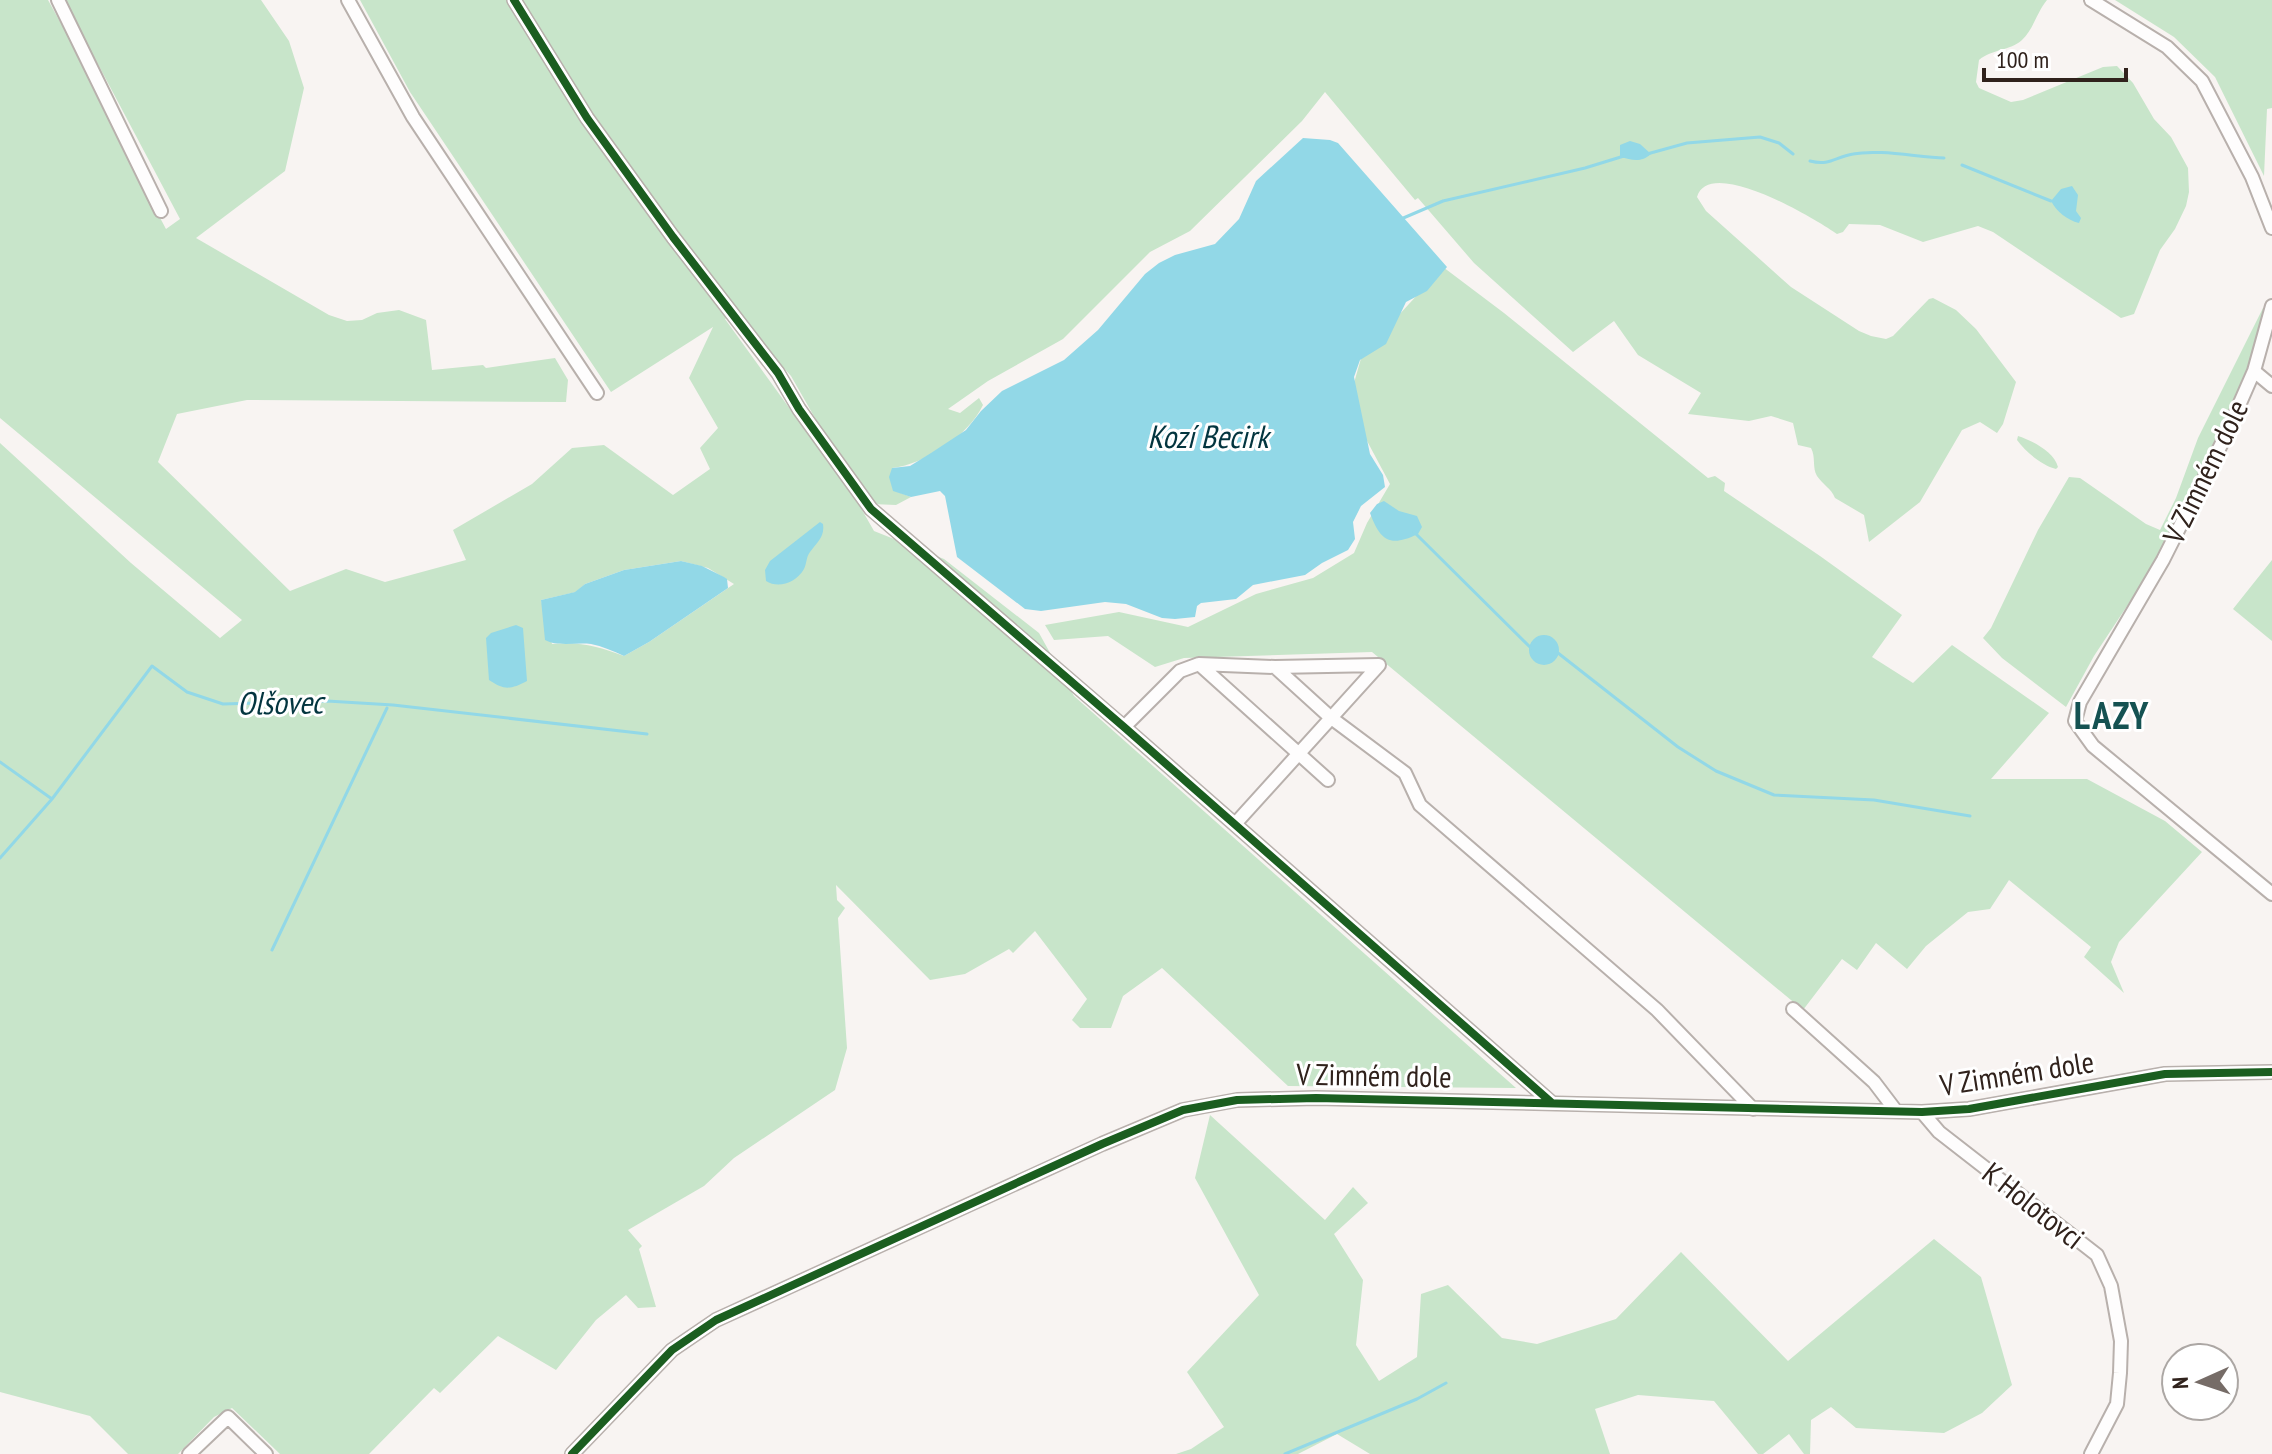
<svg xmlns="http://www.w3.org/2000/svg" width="2272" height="1454" viewBox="0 0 2272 1454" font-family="'PT Sans Narrow',sans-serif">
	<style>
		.green { fill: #c8e5ca; fill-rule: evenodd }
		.water { fill: #92d8e7 }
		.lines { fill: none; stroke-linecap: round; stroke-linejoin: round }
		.stream { stroke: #92d8e7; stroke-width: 3 }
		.minor-casing { stroke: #b8b0ac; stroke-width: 16 }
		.minor { stroke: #fefdfd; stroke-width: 12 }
		.cycleway-casing { stroke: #fff; stroke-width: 13 }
		.cycleway { stroke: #1b5e20; stroke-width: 8 }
		.labels { text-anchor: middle; stroke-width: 6; stroke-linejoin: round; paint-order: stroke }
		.street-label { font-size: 30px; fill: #30221c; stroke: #fff }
		.water-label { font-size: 32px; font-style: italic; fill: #03353f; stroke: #fff }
		.district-label { font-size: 38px; font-weight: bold; letter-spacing: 2px; fill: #155252; stroke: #fff }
	</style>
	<rect width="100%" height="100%" fill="#f8f4f2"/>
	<path class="green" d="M0,0H48L105,103L117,137L166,229L180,219L64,0H261L289,41L304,88L285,171L196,238L329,315L347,321L362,320L377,313L399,310L426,320L432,370L483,365L486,368L555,358L568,380L566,402L247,400L177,414L158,462L290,591L346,569L385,582L466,560L453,530L532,484L572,448L604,445L673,495L710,469L700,448L718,428L689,378L713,327L611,392L410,92L360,0H2047C2037,12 2033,30 2022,40C2010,51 1992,49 1979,60L1976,82L1979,88L2011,102L2023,100L2103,67L2117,66L2133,83L2154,119L2171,137L2188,168L2189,192L2186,206L2175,229L2160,250L2134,314L2121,318L1993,232L1978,226L1923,242L1880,225L1849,224L1843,232L1837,234C1816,219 1709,155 1697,197L1706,211L1791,287L1859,331L1871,336L1886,339L1893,336L1929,299L1933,298L1956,310L1976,329L2016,382L2003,424L1997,433L1980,422L1962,430L1920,502L1869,542L1864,515L1835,498C1831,488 1823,485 1817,476C1812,468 1816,457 1811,448L1798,445L1793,423L1771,416L1749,421L1688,414L1701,393L1638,355L1614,321L1573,352L1474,263L1418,198L1415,200L1325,92L1302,121L1190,231L1150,252L1063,339L988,381L948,409L960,413L979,398L983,405C968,436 926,464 892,468L893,490L911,497L896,505L872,504L835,453L791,376L733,313L725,319L858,503L874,531L944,559L1039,633L1074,696L1516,1088L1288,1086L1162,968L1123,996L1111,1028H1080L1072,1020L1087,999L1035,931L1013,953L1009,949L965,974L930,980L836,885L837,900L845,908L838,918L847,1048L835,1090L734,1158L704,1186L628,1230L642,1246L639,1249L656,1307L638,1308L626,1295L596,1320L556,1370L498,1336L440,1393L434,1388L369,1454H280L232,1408L214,1417L178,1454H128L90,1416L0,1392V443L131,563L220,638L242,620L0,418ZM681,561L708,568L734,584L649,642L624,656C598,646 579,641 552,644L541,600L576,592L585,584L624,570Z
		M2115,0H2272V108L2267,109L2264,176L2215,77L2174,37Z
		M1443,267L1504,313L1708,478L1715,476L1725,483L1724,491L1820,556L1902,615L1872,657L1913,683L1952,645L2049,713L1991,779H2087L2165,821L2202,852L2119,942L2111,962L2124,993L2084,957L2091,947L2009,880L1990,909L1968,912L1926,946L1907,969L1876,943L1857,970L1842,959L1803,1010L1372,652L1184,658L1155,667L1108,636L1054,640L1045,625L1119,612L1188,627L1256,594L1313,578L1354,553L1367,523L1390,484L1358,424L1354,383L1362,355Z
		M2263,308L2266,318L2248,377L2160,556L2094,656L2066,707L2002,658L1983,638L1991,628L2038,530L2069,477L2080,478L2146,524L2160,530L2176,498L2198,438Z
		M2018,436C2033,441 2054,452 2058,467L2056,469C2041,465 2026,452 2017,440Z
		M2272,560V641L2233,609Z
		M1210,1115L1325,1220L1353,1187L1368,1203L1334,1234L1363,1280L1356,1345L1379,1381L1417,1357L1421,1294L1448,1285L1502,1338L1537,1344L1616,1319L1681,1252L1788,1361L1934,1239L1981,1277L2012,1385L1982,1413L1944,1433L1856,1428L1831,1407L1811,1420L1810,1454H1804L1789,1434L1763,1454H1758L1714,1401L1638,1395L1595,1409L1610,1454H1370L1337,1434L1298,1454H1176L1191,1449L1224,1427L1187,1372L1259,1295L1195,1178Z"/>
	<path class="water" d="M1303,138L1330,140L1338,143L1447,267L1427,291L1406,302L1386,344L1360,360L1354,377L1370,454L1383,475L1385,487L1361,506L1353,522L1355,539L1348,550L1322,563L1305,575L1253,585L1236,599L1201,603L1197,606L1195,617L1175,619L1162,618L1126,604L1105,602L1041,611L1025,609L957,557L945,496L940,491L911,497L893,491L889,477L892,468L910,466L931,453L966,430L981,411L1002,391L1064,360L1098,330L1145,274L1159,263L1175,255L1215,244L1239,219L1256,181Z
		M1630,141L1640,144L1651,154C1641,163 1632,160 1620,157V145Z
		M2072,186L2078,195L2076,211L2081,218L2079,223C2067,220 2057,212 2051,201L2061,189Z
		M1384,501L1399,511L1417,516L1422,527L1418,534C1389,548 1380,540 1370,513L1377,504Z
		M820,522L823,524C825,537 817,542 810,552C806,557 807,563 804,569C796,583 778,589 766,581L765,570L770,561Z
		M681,561L702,566L724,577L727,579L728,588L649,642L624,656C613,651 602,646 591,644C577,642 558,647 545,640L541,600L575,592L585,584L624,570Z
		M516,625L523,628L527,681C510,690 504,690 489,680L486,638L491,633Z
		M1529 650a15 15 0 1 1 30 0a15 15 0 1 1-30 0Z"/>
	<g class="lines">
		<path class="stream" d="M1647,154L1687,143L1760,137L1779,143L1793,154
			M1810,161C1830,166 1835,157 1853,154C1878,149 1917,157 1944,158
			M1962,165L2051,201
			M1401,219L1443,201L1585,168L1624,156
			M1414,532L1531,648
			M1558,653L1678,747L1716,771L1774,795L1874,800L1970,816
			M0,762L52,799L152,666L187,692L223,704L327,701L393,705L647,734
			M0,858L52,799
			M272,950L387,708
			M1285,1454L1417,1399L1446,1383"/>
		<defs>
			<path id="minor" d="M58,0L161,211
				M348,0L413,117L597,393
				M514,0L587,118L673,237L778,373L799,409L871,509L1124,727L1552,1103
				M2091,0L2167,47L2202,81L2252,177L2272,228
				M2272,306L2254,371L2226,435L2163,560L2080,702L2075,721L2093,746L2272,894
				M2254,371L2272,386
				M1199,664L1328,780
				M1124,727L1180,671L1199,664L1275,667L1330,717L1405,773L1420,805L1657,1010L1753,1109
				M1235,824L1379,665L1275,667
				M1793,1009L1874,1082L1896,1111
				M1922,1112L1939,1132L2097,1255L2111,1286L2121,1341L2120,1373L2117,1404L2091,1454
				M189,1454L228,1417L266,1454
				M572,1454L672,1350L716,1320L1102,1144L1183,1110L1237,1100L1316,1098L1922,1112L1969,1109L2165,1074L2272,1072"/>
		</defs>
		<use href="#minor" class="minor-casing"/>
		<use href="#minor" class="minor"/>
		<defs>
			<path id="cycleway" d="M514,0L587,118L673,237L778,373L799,409L871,509L1124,727L1552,1103
				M572,1454L672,1350L716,1320L1102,1144L1183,1110L1237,1100L1316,1098L1922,1112L1969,1109L2165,1074L2272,1072"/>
		</defs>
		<use href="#cycleway" class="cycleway-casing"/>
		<use href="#cycleway" class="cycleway"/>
	</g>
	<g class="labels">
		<g class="street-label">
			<text transform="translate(2206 472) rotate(-64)" y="10">V Zimném dole</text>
			<text transform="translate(2017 1074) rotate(-9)" y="10">V Zimném dole</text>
			<text transform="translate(1374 1076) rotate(1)" y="10">V Zimném dole</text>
			<text transform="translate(2033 1206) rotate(38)" y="10">K Holotovci</text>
		</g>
		<g class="water-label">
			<text x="1208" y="448">Kozí Becirk</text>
			<text transform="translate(280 703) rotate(-1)" y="11">Olšovec</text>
		</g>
		<g class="district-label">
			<text x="2112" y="729">LAZY</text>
		</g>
	</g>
	<g transform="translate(2200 1382) rotate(267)"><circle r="38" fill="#ffffff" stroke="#aca7a4" stroke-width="2"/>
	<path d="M0-6L14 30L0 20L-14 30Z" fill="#766c67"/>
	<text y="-12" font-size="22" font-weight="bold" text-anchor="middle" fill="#30221c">N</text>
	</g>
	<path d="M1984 68v12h142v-12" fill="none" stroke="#30221c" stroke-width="4"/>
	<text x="1996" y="68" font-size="24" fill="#30221c" stroke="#ffffff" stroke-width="6" paint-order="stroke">100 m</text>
</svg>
